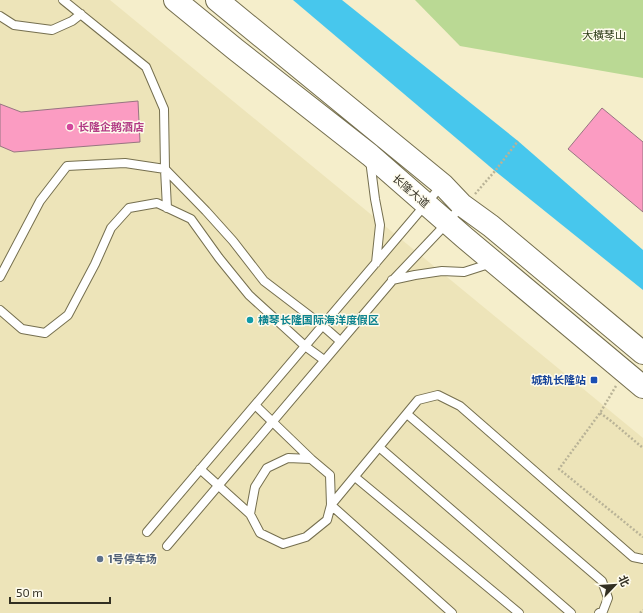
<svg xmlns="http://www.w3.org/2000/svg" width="643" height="613" viewBox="0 0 643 613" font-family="'Exo 2','Noto Sans SC',sans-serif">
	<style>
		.built { fill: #ede4b9 }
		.green { fill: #bad994 }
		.water { fill: #47c7ed }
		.building { fill: #fb9cc2; stroke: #977581 }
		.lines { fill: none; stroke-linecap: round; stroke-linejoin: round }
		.service-casing { stroke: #756f4f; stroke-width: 10 }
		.primary-casing { stroke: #756f4f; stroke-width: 24 }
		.path { stroke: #b9b397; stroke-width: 2.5; stroke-dasharray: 2 2; stroke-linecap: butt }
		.service { stroke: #fff; stroke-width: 8 }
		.primary { stroke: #fff; stroke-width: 22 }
		.hotel-dot { fill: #d1479c; stroke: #fefbed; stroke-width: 1.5 }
		.culture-dot { fill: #0f9aa8; stroke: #fefbed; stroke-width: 1.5 }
		.transit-dot { fill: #1a4fb4; stroke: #fefbed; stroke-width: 1.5 }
		.service-dot { fill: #5c6f8a; stroke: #fefbed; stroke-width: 1.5 }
		.labels { text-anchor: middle; stroke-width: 3; stroke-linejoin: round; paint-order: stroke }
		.park-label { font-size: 11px; fill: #2d3c17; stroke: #fefbed }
		.hotel-label { font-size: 11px; font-weight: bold; fill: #b23c85; stroke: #fefbed; text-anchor: start }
		.street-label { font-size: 11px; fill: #322f22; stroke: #fefbed }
		.culture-label { font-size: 11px; font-weight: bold; fill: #0d838f; stroke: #fefbed; text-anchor: start }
		.transit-label { font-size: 11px; font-weight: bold; fill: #164399; stroke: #fefbed; text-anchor: end }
		.service-label { font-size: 11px; font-weight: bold; fill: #4e5e75; stroke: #fefbed; text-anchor: start }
	</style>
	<rect width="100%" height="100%" fill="#f5eecb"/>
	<path class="built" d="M0,0H110L643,438V613H0Z"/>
	<path class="green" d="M415,0H643V78L460,46Z"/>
	<path class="water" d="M293,0H342L518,141L643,250V290L495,171Z"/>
	<path class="building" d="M138,101L140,142L14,152L0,146V104L21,112Z
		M602,108L643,142V212L568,149Z"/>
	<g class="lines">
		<defs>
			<path id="service" d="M63,0L146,67L164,109L165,169L167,208
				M0,16L14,25L52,30L72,21L81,14
				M370,160L375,199L380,225L376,263
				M0,277L40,201L67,166L125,163L165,169L206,211L233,241L264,281L323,326L340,341
				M392,280L415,275L442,271L464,272L492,263
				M0,310L22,329L45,333L68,315L95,264L111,228L129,208L157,203L191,219L219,258L249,295L305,346L324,360
				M255,405L311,459
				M407,414L602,581L608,598L603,611L599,613
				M379,447L571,613
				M200,469L250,514L260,533L283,544L306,537L327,520L331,505L330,475L311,459L288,458L267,468L255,487L250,514
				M355,477L519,613
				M147,532L442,185
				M167,546L392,281L447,223L462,205
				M452,613L331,505L418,400L438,395L460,406L633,557L643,559"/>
			<path id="primary" d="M175,0L235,49L370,155L465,238L643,387
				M217,0L443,185L462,205L491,226L643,353"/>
		</defs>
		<use href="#service" class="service-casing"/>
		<use href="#primary" class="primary-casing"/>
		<path class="path" d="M475,194L495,171L518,141
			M616,386L600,413L559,469L643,537
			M600,413L611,421L643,448
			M640,613L643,610"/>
		<use href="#service" class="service"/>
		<use href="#primary" class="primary"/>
	</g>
	<circle class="hotel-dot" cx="70" cy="127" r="4"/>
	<circle class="culture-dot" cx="250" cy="320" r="4"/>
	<rect class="transit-dot" x="590" y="376" width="8" height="8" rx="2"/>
	<circle class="service-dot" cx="100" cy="559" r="4"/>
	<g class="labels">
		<g class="park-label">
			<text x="604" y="39">大橫琴山</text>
		</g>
		<g class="hotel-label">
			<text x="78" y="131">长隆企鹅酒店</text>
		</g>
		<g class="street-label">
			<text transform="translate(411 191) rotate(41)" y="4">长隆大道</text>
		</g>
		<g class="culture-label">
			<text x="258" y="324">横琴长隆国际海洋度假区</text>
		</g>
		<g class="transit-label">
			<text x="586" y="384">城轨长隆站</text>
		</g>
		<g class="service-label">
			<text x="108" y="563">1号停车场</text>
		</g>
	</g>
	<g transform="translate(615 585) rotate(65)" stroke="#fefbed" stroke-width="3" paint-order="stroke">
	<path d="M0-3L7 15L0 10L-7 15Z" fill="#322f22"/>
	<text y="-6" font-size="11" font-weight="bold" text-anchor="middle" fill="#322f22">北</text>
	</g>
	<path d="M10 597v6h100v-6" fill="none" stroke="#322f22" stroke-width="2"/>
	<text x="16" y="597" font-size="12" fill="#322f22" stroke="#fefbed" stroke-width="3" paint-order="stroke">50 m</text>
</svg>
